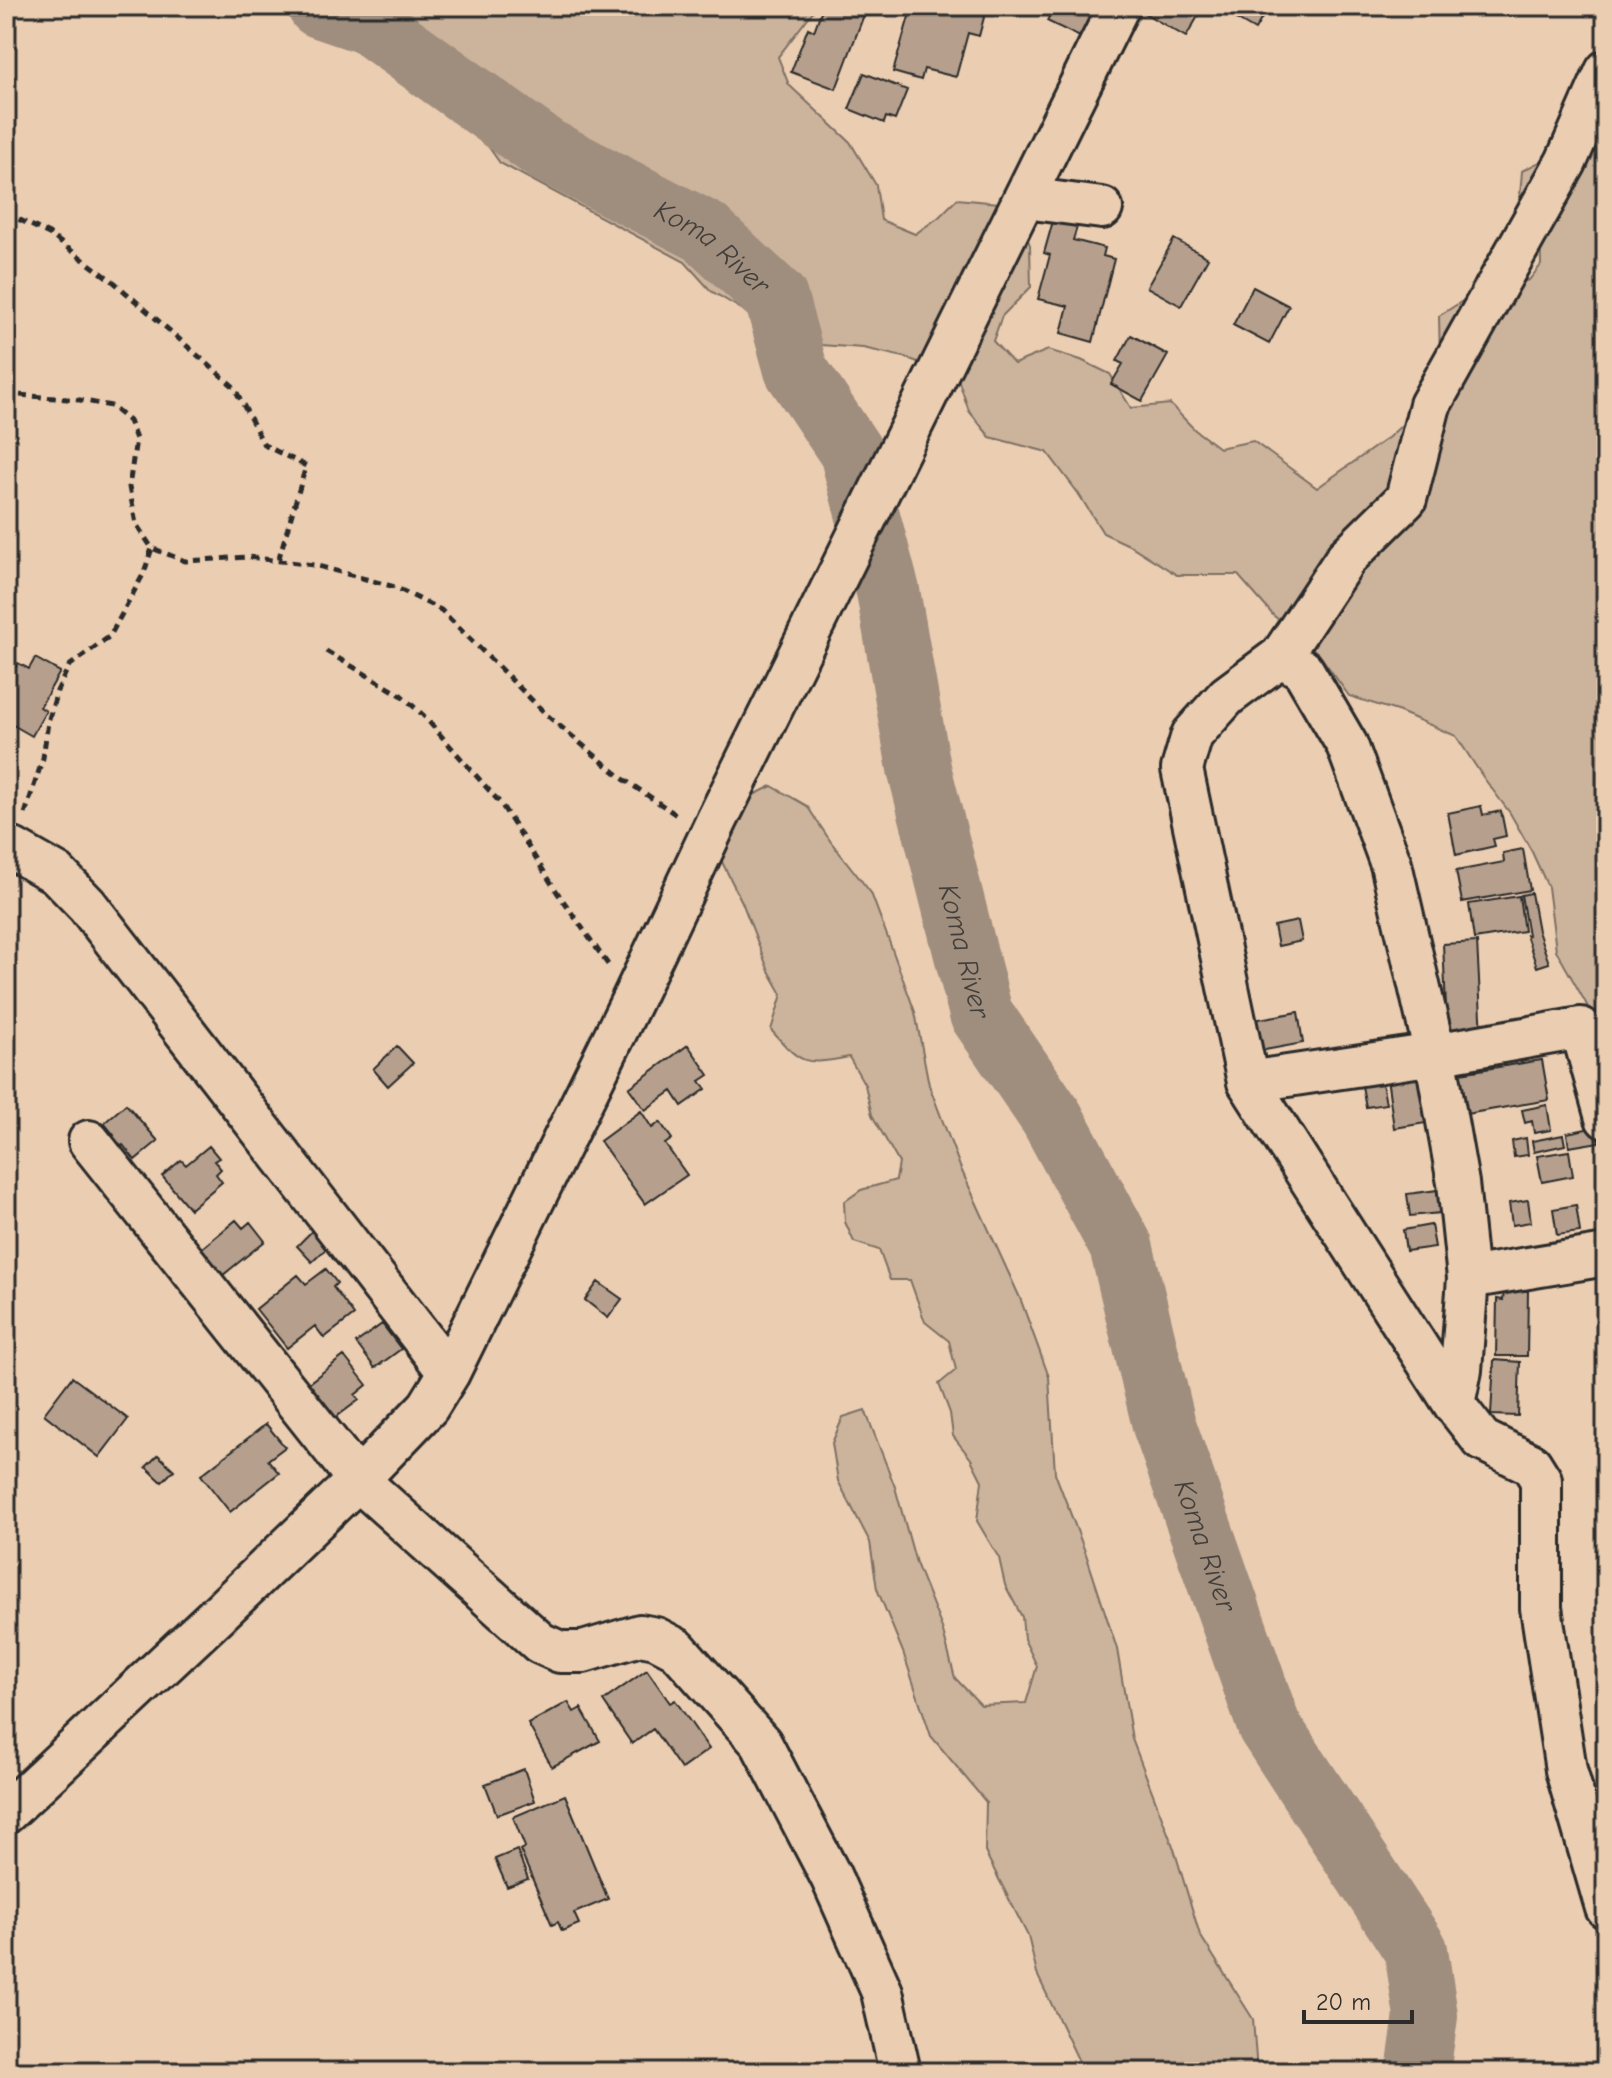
<svg xmlns="http://www.w3.org/2000/svg" width="1612" height="2078" viewBox="0 0 1612 2078" font-family="'Comic Neue',sans-serif">
	<style>
		.green { fill: #ccb39c; stroke: #7c6f64; stroke-width: 2 }
		.lines { fill: none; stroke-linecap: round; stroke-linejoin: round }
		.river { stroke: #9f8d7d; stroke-width: 64 }
		.building { fill: #b6a08d; stroke: #2b2b2b; stroke-width: 2 }
		.minor-casing { stroke: #2b2b2b; stroke-width: 46 }
		.path { stroke: #2b2b2b; stroke-width: 5; stroke-dasharray: 8 6; stroke-linecap: butt }
		.minor { stroke: #ebceb2; stroke-width: 40 }
		.labels { text-anchor: middle; stroke-width: 8; stroke-linejoin: round; paint-order: stroke }
		.water-label { font-size: 28px; font-style: italic; fill: #423f3b; stroke: #ebceb2 }
	</style>
	<rect width="100%" height="100%" fill="#ebceb2"/>
	<filter id="ink" filterUnits="userSpaceOnUse"><feTurbulence type="fractalNoise" baseFrequency=".0125" numOctaves="2"/><feDisplacementMap in="SourceGraphic" scale="16" xChannelSelector="R" yChannelSelector="G"/><feConvolveMatrix kernelMatrix="1 2 1 2 8 2 1 2 1" color-interpolation-filters="sRGB"/></filter>
	<g filter="url(#ink)">
		<path class="green" d="M280,6H817L778,57L789,85L850,142L876,185L881,220L915,234L939,217L957,199L999,203L1024,230L1030,245L1031,287L1002,316L993,341L1014,364L1048,350L1081,360L1110,374L1131,408L1170,404L1195,430L1219,448L1253,441L1317,488L1389,437L1418,410L1440,361L1439,316L1475,293L1529,280L1541,265L1540,229L1519,207L1522,171C1551,155 1568,149 1601,148V192L1606,197V1032L1588,1007L1556,950L1548,887L1532,852L1510,813L1483,777L1456,736L1400,712L1349,696L1319,654L1273,615L1238,575H1177L1131,546L1103,533L1078,493L1047,452L990,437L969,411L957,376L904,357L863,348L806,344L768,331L743,310L711,291L685,262L500,163L459,105L394,56L372,53Z
			M772,786L807,806L831,842L871,893L892,949L915,1012L929,1085L961,1169L1020,1298L1049,1377L1055,1473L1086,1554L1117,1649L1132,1739L1174,1849L1200,1935L1253,2019L1257,2072H1084L1037,1974L1028,1936L985,1852L986,1802L931,1736L903,1652L877,1589L870,1542L838,1481L832,1443L843,1417L865,1410L895,1487L916,1563L942,1628L955,1678L981,1705L1026,1703L1037,1666L1024,1639L1022,1617L1005,1585L999,1558L977,1521L982,1481L971,1459L953,1436L950,1413L939,1384L956,1370L949,1341L925,1322L910,1280H890L879,1250L854,1242L845,1222L844,1202L861,1190L896,1180L899,1163L872,1115L865,1085L849,1057C803,1066 801,1064 771,1030L782,994L768,969L742,902L719,856L741,801Z"/>
		<g class="lines">
			<path class="river" id="s1" d="M319,6L369,23L546,150L705,232L776,298L796,370L851,452L888,591L919,768L981,1014L1052,1118L1121,1246L1164,1425L1269,1726L1416,1950L1426,2016L1418,2072"/>
		</g>
		<path class="building" d="M823,6H850L865,12L836,89L791,72L808,28L814,31Z
			M912,6H987L979,36L968,33L956,77L924,69L921,80L893,72Z
			M1054,6H1088L1097,11L1084,39L1047,21Z
			M1148,6H1204L1186,37L1144,13Z
			M1234,6H1269L1255,30L1229,15Z
			M864,73L907,90L895,120L886,117L884,123L849,109Z
			M1053,221L1077,227L1073,240L1105,248L1103,256L1114,259L1093,342L1061,333L1068,306L1038,299L1050,255L1044,253Z
			M1174,239L1208,258L1181,306L1147,287Z
			M1253,287L1289,306L1269,344L1233,325Z
			M1131,335L1168,355L1142,401L1111,384L1123,364L1117,361Z
			M35,658L60,672L40,707L46,711L32,736L6,721V684L18,663L29,669Z
			M1481,806L1483,815L1501,811L1506,836L1493,839L1495,846L1456,855L1448,813Z
			M1523,849L1530,890L1462,902L1456,871L1504,862L1503,853Z
			M1531,893L1538,931L1549,963L1537,967L1526,935H1528L1521,895Z
			M1519,896L1524,931L1474,939L1469,904Z
			M1298,921L1302,941L1278,946L1274,926Z
			M1477,942L1482,1036L1460,1037L1447,1027L1443,944Z
			M1298,1012L1303,1043L1254,1052L1248,1021Z
			M688,1045L709,1075L700,1081L706,1089L682,1106L672,1091L645,1110L629,1088Z
			M397,1046L413,1063L388,1086L373,1069Z
			M1542,1060L1549,1100L1460,1115L1454,1074Z
			M1417,1065L1426,1123L1394,1128L1386,1070Z
			M1382,1083L1386,1104L1366,1107L1362,1086Z
			M126,1104L158,1141L135,1160L123,1145L117,1151L108,1140L114,1135L104,1123Z
			M1547,1105L1551,1130L1534,1133L1532,1121L1525,1123L1522,1110Z
			M641,1111L652,1128L660,1122L672,1139L665,1144L687,1175L645,1204L600,1141Z
			M1596,1127L1599,1142L1569,1147L1567,1133Z
			M1563,1135L1565,1145L1534,1152L1532,1141Z
			M1526,1138L1528,1155L1514,1157L1512,1141Z
			M209,1146L219,1158L214,1161L221,1169L216,1174L222,1182L190,1209L162,1176L181,1160L186,1165Z
			M1569,1151L1573,1176L1542,1182L1537,1156Z
			M1438,1190L1440,1213L1410,1216L1407,1194Z
			M1528,1200L1531,1222L1512,1225L1509,1203Z
			M1576,1205L1580,1232L1557,1235L1553,1209Z
			M236,1220L243,1228L250,1222L265,1241L217,1280L196,1253Z
			M1431,1225L1435,1247L1406,1251L1403,1230Z
			M313,1230L328,1247L312,1262L297,1246Z
			M326,1269L337,1283L333,1287L354,1315L324,1338L315,1326L287,1348L256,1309L298,1275L306,1284Z
			M598,1282L622,1299L608,1318L585,1300Z
			M1504,1290L1528,1291L1527,1356H1496L1497,1299L1503,1300Z
			M382,1324L401,1349L375,1368L356,1343Z
			M344,1356L367,1385L355,1395L359,1400L328,1423L302,1388Z
			M1494,1360L1520,1362L1518,1416L1491,1415Z
			M72,1377L128,1419L99,1457L44,1414Z
			M266,1424L285,1447L268,1460L279,1473L230,1512L201,1475Z
			M158,1455L174,1470L162,1482L146,1467Z
			M647,1670L670,1703L675,1700L709,1749L681,1769L653,1729L632,1744L603,1701Z
			M568,1702L574,1712L581,1708L600,1741L552,1767L528,1724Z
			M524,1769L535,1801L497,1815L485,1784Z
			M565,1795L608,1899L574,1913L579,1924L562,1931L558,1922L552,1925L520,1850L525,1847L513,1817Z
			M517,1850L528,1879L507,1887L495,1859Z"/>
		<g class="lines">
			<defs>
				<path id="minor" d="M1025,198L1102,208
					M1281,656L1346,558L1406,499L1430,405L1566,162L1606,71
					M6,848L13,849L57,874L87,905L449,1373
					M1248,1082L1435,1054L1581,1028L1606,1118
					M89,1141L358,1480L540,1643L560,1652H583L640,1635L656,1638L677,1649L761,1743L831,1877L882,1992L900,2072
					M1468,1278L1606,1255
					M1454,1404L1461,1370L1468,1278L1458,1183L1435,1054L1391,864L1347,745L1303,670L1281,656L1227,696L1192,735L1182,769L1248,1082L1454,1404L1482,1440L1531,1464L1541,1480V1608L1566,1770L1606,1908
					M6,1813L214,1618L358,1480L428,1407L449,1373L632,1000L717,820L1119,6"/>
			</defs>
			<use href="#minor" class="minor-casing"/>
			<path class="path" d="M6,213L49,234L115,283L234,387L264,445L306,466L278,561
				M6,394L80,400L111,406L129,421L136,439L129,487L136,524L152,548L185,561L247,557L314,565L395,587L441,610L548,716L622,778L678,816
				M326,651L401,695L423,715L501,804L557,892L609,966
				M25,814L43,758L48,722L57,691L69,666L110,636L144,573L152,548"/>
			<use href="#minor" class="minor"/>
		</g>
	</g>
	<g class="labels">
		<g class="water-label">
			<text dy="10" stroke="none"><textPath href="#s1" startOffset="464">Koma River</textPath></text>
			<text dy="10" stroke="none"><textPath href="#s1" startOffset="1232">Koma River</textPath></text>
			<text dy="10" stroke="none"><textPath href="#s1" startOffset="1880">Koma River</textPath></text>
		</g>
	</g>
	<rect width="1612" height="2078" fill="none" stroke="#ebceb2" stroke-width="32"/>
	<rect x="16" y="16" width="1580" height="2046" fill="none" stroke="#2b2b2b" stroke-width="3" filter="url(#ink)"/>
	<path d="M1304 2010v12h108v-12" fill="none" stroke="#2b2b2b" stroke-width="4"/>
	<text x="1316" y="2010" font-size="24" fill="#2b2b2b" stroke="#ebceb2" stroke-width="6" paint-order="stroke">20 m</text>
</svg>
